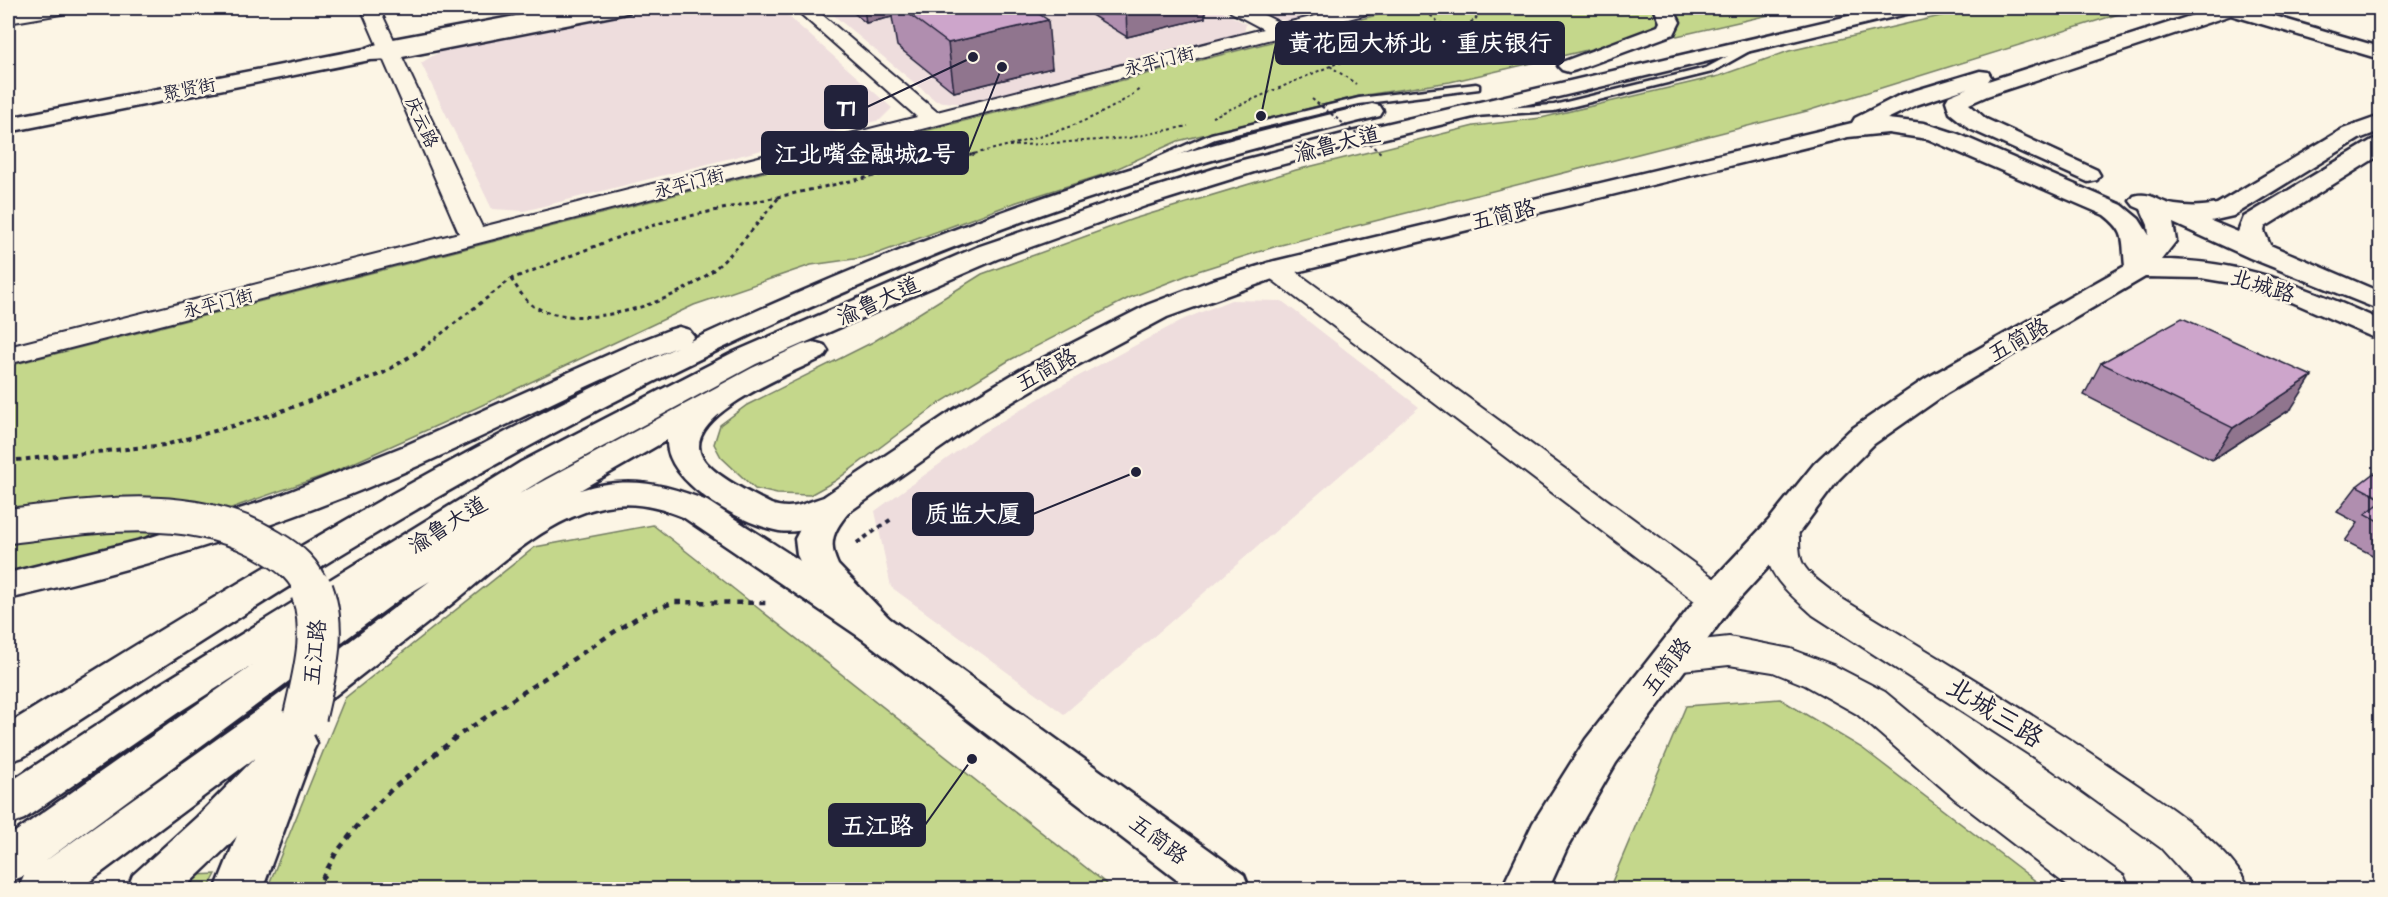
<svg xmlns="http://www.w3.org/2000/svg" width="2388" height="897" viewBox="0 0 2388 897" font-family="'Architects Daughter','LXGW WenKai TC',sans-serif">
	<style>
		.built { fill: #edd }
		.green { fill: #c4d78b; stroke: #737c63; stroke-width: 1.5 }
		.lines { fill: none; stroke-linecap: round; stroke-linejoin: round }
		.lane-casing { stroke: #22223b; stroke-width: 5 }
		.street-casing { stroke: #22223b; stroke-width: 4 }
		.secondary-casing { stroke: #22223b; stroke-width: 5 }
		.primary-casing { stroke: #22223b; stroke-width: 5 }
		.highway-casing { stroke: #22223b; stroke-width: 5 }
		.path-far3 { stroke: #22223b; stroke-width: 2; stroke-dasharray: 3 3; stroke-linecap: butt }
		.path-far2 { stroke: #22223b; stroke-width: 3; stroke-dasharray: 4 4; stroke-linecap: butt }
		.path-far1 { stroke: #22223b; stroke-width: 4; stroke-dasharray: 4.5 4.5; stroke-linecap: butt }
		.path { stroke: #22223b; stroke-width: 4.5; stroke-dasharray: 6 6; stroke-linecap: butt }
		.lane { fill: #fcf5e5; fill-rule: evenodd }
		.street { fill: #fcf5e5; fill-rule: evenodd }
		.secondary { fill: #fcf5e5; fill-rule: evenodd }
		.primary { fill: #fcf5e5; fill-rule: evenodd }
		.highway { fill: #fcf5e5; fill-rule: evenodd }
		.secondary-bridge-far1-casing { stroke: #22223b; stroke-width: 38; stroke-linecap: butt }
		.secondary-bridge-casing { stroke: #22223b; stroke-width: 46; stroke-linecap: butt }
		.path-bridge { stroke: #22223b; stroke-width: 2; stroke-dasharray: 3 3; stroke-linecap: butt }
		.secondary-bridge-far1 { stroke: #fcf5e5; stroke-width: 34 }
		.secondary-bridge { stroke: #fcf5e5; stroke-width: 42 }
		.wall { fill: #b08eaf; stroke: #22223b; stroke-width: 1.5 }
		.shaded-wall { fill: #90748e; stroke: #22223b; stroke-width: 1.5 }
		.building { fill: #cda5cb; stroke: #22223b; stroke-width: 1.5 }
		.labels { text-anchor: middle; stroke-width: 5; stroke-linejoin: round; paint-order: stroke }
		.far-street-label { font-size: 18px; fill: #22223b; stroke: #fcf5e5 }
		.street-label { font-size: 22px; fill: #22223b; stroke: #fcf5e5 }
		.near-street-label { font-size: 27px; fill: #22223b; stroke: #fcf5e5 }
		.leader { fill: none; stroke: #22223b; stroke-width: 2 }
		.callout-dot { fill: #22223b; stroke: #fcf5e5; stroke-width: 2 }
		.callout { fill: #22223b; stroke: #22223b; stroke-width: 2 }
		.callout-label { font-size: 24px; text-anchor: middle; font-weight: bold; fill: #fff }
	</style>
	<rect width="100%" height="100%" fill="#fcf5e5"/>
	<filter id="ink" filterUnits="userSpaceOnUse"><feTurbulence type="fractalNoise" baseFrequency=".0167" numOctaves="2"/><feDisplacementMap in="SourceGraphic" scale="12" xChannelSelector="R" yChannelSelector="G"/><feConvolveMatrix kernelMatrix="1 2 1 2 8 2 1 2 1" color-interpolation-filters="sRGB"/></filter>
	<g filter="url(#ink)">
		<path class="built" d="M665,8H779L892,108L880,120L524,211L492,209L421,63L439,52Z
			M825,8H1217L1246,24L1244,32L963,104L936,101Z
			M1253,8H1353L1297,22L1275,19Z
			M1231,300L1282,301L1419,407L1064,714L891,587L875,511L981,434L1053,390L1182,320Z"/>
		<path class="green" d="M1404,8H1654L1659,15V24L1647,33L1613,44L1450,82L1359,96L1178,141L1105,174L1017,202L879,253L861,258L811,265L694,305L476,408L331,473L86,559L8,572V366Z
			M1674,8H1730L1782,12L1677,36L1673,34L1680,21Z
			M1975,8H2138L1807,111L1277,246L1198,271L1129,298L1008,361L938,404L835,481L810,495L777,494L755,489L721,457L714,444L720,425L747,405L873,342L982,274L1133,219L1296,170L1474,126L1541,118L1719,76L1789,51Z
			M653,525L1113,889H267L345,698L535,547Z
			M1780,699L1862,748L2046,889H1609L1686,706Z
			M216,874L208,889L177,890L193,875Z"/>
		<g class="lines">
			<defs>
				<path id="lane" d="M1754,42L1762,44L1712,72L1554,111L1475,116L1470,113L1475,110L1554,105L1706,68Z
					M1476,84L1479,85V89L1359,104L1215,139L1144,170L1140,171L1134,168L1211,134L1359,98Z"/>
				<path id="street" d="M34,8H70L67,12L61,14L8,23V13Z
					M361,8H379L482,227L917,117L794,8H814L937,112L1263,29L1231,12L1228,8H1250L1282,24L1349,8H1378L1375,12L1287,35L8,364V347L459,233Z
					M1275,261L1284,263L1730,590L1735,599L1730,608L1717,612L1704,608L1266,275L1262,269L1266,263Z
					M1782,518L1794,521C1802,533 1797,545 1801,559C1805,574 1827,587 1839,597C1935,656 2034,714 2127,778C2167,805 2230,845 2250,890H2199L2161,848L2050,768L1813,615C1790,594 1766,577 1765,543C1765,534 1765,529 1770,521Z
					M1729,637L1791,649L1833,665L1885,692L1985,775L2124,876L2130,890H2073L1955,799L1857,714L1805,685L1773,672L1729,665L1673,671L1660,667L1654,657L1660,647L1673,643Z"/>
				<path id="secondary" d="M559,8H632L629,12L622,14L392,59L370,60L8,132V118L364,49L388,40Z
					M2215,8H2247L2380,47V59L2231,15L1987,96L1969,104L1986,119L2097,170L2100,175L2097,180L2088,182L1970,129L1950,113L1946,101L1949,96L1968,88L1916,105L1887,119L1924,123L1958,134L2122,205L2139,219L2149,235L2148,225L2141,209L2134,206L2130,201L2134,196C2151,191 2159,203 2175,205C2188,207 2203,207 2217,204L2343,129L2380,116V131L2359,139L2233,216L2211,221L2238,232L2244,217L2372,140L2380,138V155L2265,227L2264,231L2270,245L2380,292V310L2250,258L2173,223L2176,241L2161,260C2243,260 2307,288 2380,320V339L2370,336L2292,302L2237,284L2201,278L2145,277L1947,393L1874,444L1838,480L1795,538L1730,609L1616,763L1567,848L1548,890H1501L1533,823L1586,739L1704,589L1769,520L1814,464L1850,430L1925,379L2125,266C2122,239 2127,233 2104,215L1928,139L1888,133L1848,137L1284,275L1167,317L1044,383L972,426L849,512C834,530 827,542 838,565L889,618L1244,875L1250,890H1190L861,638L810,581L797,555L795,539L807,516L825,496L950,412L1022,369L1147,305L1210,281L1275,261L1852,123L1855,118L1900,95L1980,71L1988,72L1991,77L1988,81Z
					M292,735L307,740L313,752L262,890H215L271,752L277,740Z"/>
				<path id="primary" d="M1654,8H1673L1680,22L1674,34L1576,70L1569,72L1562,70L1558,66L1562,62L1658,26L1660,22Z"/>
				<path id="highway" d="M1883,8H1916L1913,12L1906,14L1352,146L1257,171L1148,205L997,259L756,364L545,478L519,494L752,368L802,345L813,342L824,345L828,351L824,357C796,371 679,416 702,457C713,476 752,494 771,504C803,516 820,488 849,496L854,504C842,524 802,534 779,531C742,524 665,483 667,440L580,490C628,476 662,483 707,501L889,618L894,628L889,638L875,642L861,638L683,517C655,506 628,500 598,508C543,522 497,567 454,602C402,643 349,685 296,726L311,731L317,743L311,755L229,845L182,890H127L133,875L197,817L255,758L78,890H18L24,876L8,882V837L253,665L179,712L24,819L8,825V783L151,690L521,462L734,352L977,247L1130,195L1239,161L1347,133ZM430,581L266,704L44,862L400,599Z
					M1372,104L1380,106L1383,111L1380,116C1299,136 1218,157 1139,182C936,245 741,334 554,433C370,530 197,644 23,757L8,762V724C226,589 444,455 677,347C579,387 486,437 388,479C266,531 138,569 8,599V573L145,539L274,498L402,447L630,345L669,330L679,327L689,330L694,336L690,341C829,277 971,219 1117,173C1201,146 1287,125 1372,104Z"/>
			</defs>
			<use href="#lane" class="lane-casing"/>
			<use href="#street" class="street-casing"/>
			<use href="#secondary" class="secondary-casing"/>
			<use href="#primary" class="primary-casing"/>
			<use href="#highway" class="highway-casing"/>
			<path class="path-far3" d="M1421,8L1450,31
				M1330,66L1356,84
				M1212,117L1335,64L1447,34L1475,20L1482,8
				M1009,146L1129,138L1188,126
				M969,155C1027,141 1093,126 1141,88"/>
			<path class="path-far2" d="M511,279C518,288 524,301 535,307C584,332 672,304 712,271C738,250 759,221 780,196
				M422,349L511,279L629,233L667,221L975,154"/>
			<path class="path-far1" d="M8,461L165,445L271,415L339,390L383,373L424,348
				M857,543L893,518"/>
			<path class="path" d="M316,890L336,853L362,820L392,789L459,735L617,630L643,614L675,602L771,603"/>
			<use href="#lane" class="lane"/>
			<use href="#street" class="street"/>
			<use href="#secondary" class="secondary"/>
			<use href="#primary" class="primary"/>
			<use href="#highway" class="highway"/>
			<defs>
				<path id="secondary-bridge-far1" d="M8,526C95,516 193,498 271,547C291,559 305,570 313,593"/>
				<path id="secondary-bridge" d="M305,716C314,675 327,632 312,591"/>
			</defs>
			<use href="#secondary-bridge-far1" class="secondary-bridge-far1-casing"/>
			<use href="#secondary-bridge" class="secondary-bridge-casing"/>
			<path class="path-bridge" d="M1312,99L1381,153"/>
			<use href="#secondary-bridge-far1" class="secondary-bridge-far1"/>
			<use href="#secondary-bridge" class="secondary-bridge"/>
		</g>
		<path class="wall" d="M848,8H1030L1052,68L954,92L897,46L892,17L866,23Z
			M1080,8H1205V18L1127,37Z
			M2101,363L2291,409L2212,460L2084,395Z
			M2380,476V559L2345,541L2358,523L2337,512L2357,486Z"/>
		<path class="shaded-wall" d="M864,8H891L892,17L866,23Z
			M1126,8H1205V18L1127,37Z
			M1048,20L1052,68L954,92L948,43Z
			M2312,376L2291,409L2212,460L2233,428Z"/>
		<path class="building" d="M901,8H1030L1048,20L948,43Z
			M2182,318L2312,376L2233,428L2101,363Z
			M2374,473L2380,476V498L2357,486Z
			M2380,503V522L2365,514Z"/>
	</g>
	<g class="labels">
		<g class="far-street-label">
			<text transform="translate(1159 61) rotate(-14)" y="6">永平门街</text>
			<text transform="translate(189 89) rotate(-11)" y="6">聚贤街</text>
			<text transform="translate(422 122) rotate(66)" y="6">庆云路</text>
			<text transform="translate(689 183) rotate(-14)" y="6">永平门街</text>
			<text transform="translate(218 303) rotate(-14)" y="6">永平门街</text>
		</g>
		<g class="street-label">
			<text transform="translate(1337 143) rotate(-14)" y="8">渝鲁大道</text>
			<text transform="translate(1503 214) rotate(-14)" y="8">五简路</text>
			<text transform="translate(2263 285) rotate(17)" y="8">北城路</text>
			<text transform="translate(878 300) rotate(-24)" y="8">渝鲁大道</text>
			<text transform="translate(2018 339) rotate(-30)" y="8">五简路</text>
			<text transform="translate(1046 369) rotate(-29)" y="8">五简路</text>
			<text transform="translate(447 524) rotate(-32)" y="8">渝鲁大道</text>
			<text transform="translate(314 652) rotate(-84)" y="8">五江路</text>
			<text transform="translate(1666 666) rotate(-53)" y="8">五简路</text>
			<text transform="translate(1159 839) rotate(37)" y="8">五简路</text>
		</g>
		<g class="near-street-label">
			<text transform="translate(1995 712) rotate(32)" y="9">北城三路</text>
		</g>
	</g>
	<path class="leader" d="M1261 116L1276 43M973 57L867 107M1002 67L968 153M1136 472L1033 514M972 759L925 825"/>
	<g class="callout-dot">
		<circle cx="1261" cy="116" r="6"/>
		<circle cx="973" cy="57" r="6"/>
		<circle cx="1002" cy="67" r="6"/>
		<circle cx="1136" cy="472" r="6"/>
		<circle cx="972" cy="759" r="6"/>
	</g>
	<g class="callout">
		<rect x="1276" y="22" width="288" height="42" rx="6"/>
		<rect x="825" y="86" width="42" height="42" rx="6"/>
		<rect x="762" y="132" width="206" height="42" rx="6"/>
		<rect x="913" y="493" width="120" height="42" rx="6"/>
		<rect x="829" y="804" width="96" height="42" rx="6"/>
	</g>
	<g class="callout-label">
		<text x="1420" y="51">黄花园大桥北‧重庆银行</text>
		<text x="846" y="116">T1</text>
		<text x="865" y="162">江北嘴金融城2号</text>
		<text x="973" y="522">质监大厦</text>
		<text x="877" y="834">五江路</text>
	</g>
	<rect width="2388" height="897" fill="none" stroke="#fcf5e5" stroke-width="30"/>
	<rect x="15" y="15" width="2358" height="867" fill="none" stroke="#22223b" stroke-width="2" filter="url(#ink)"/>
</svg>
